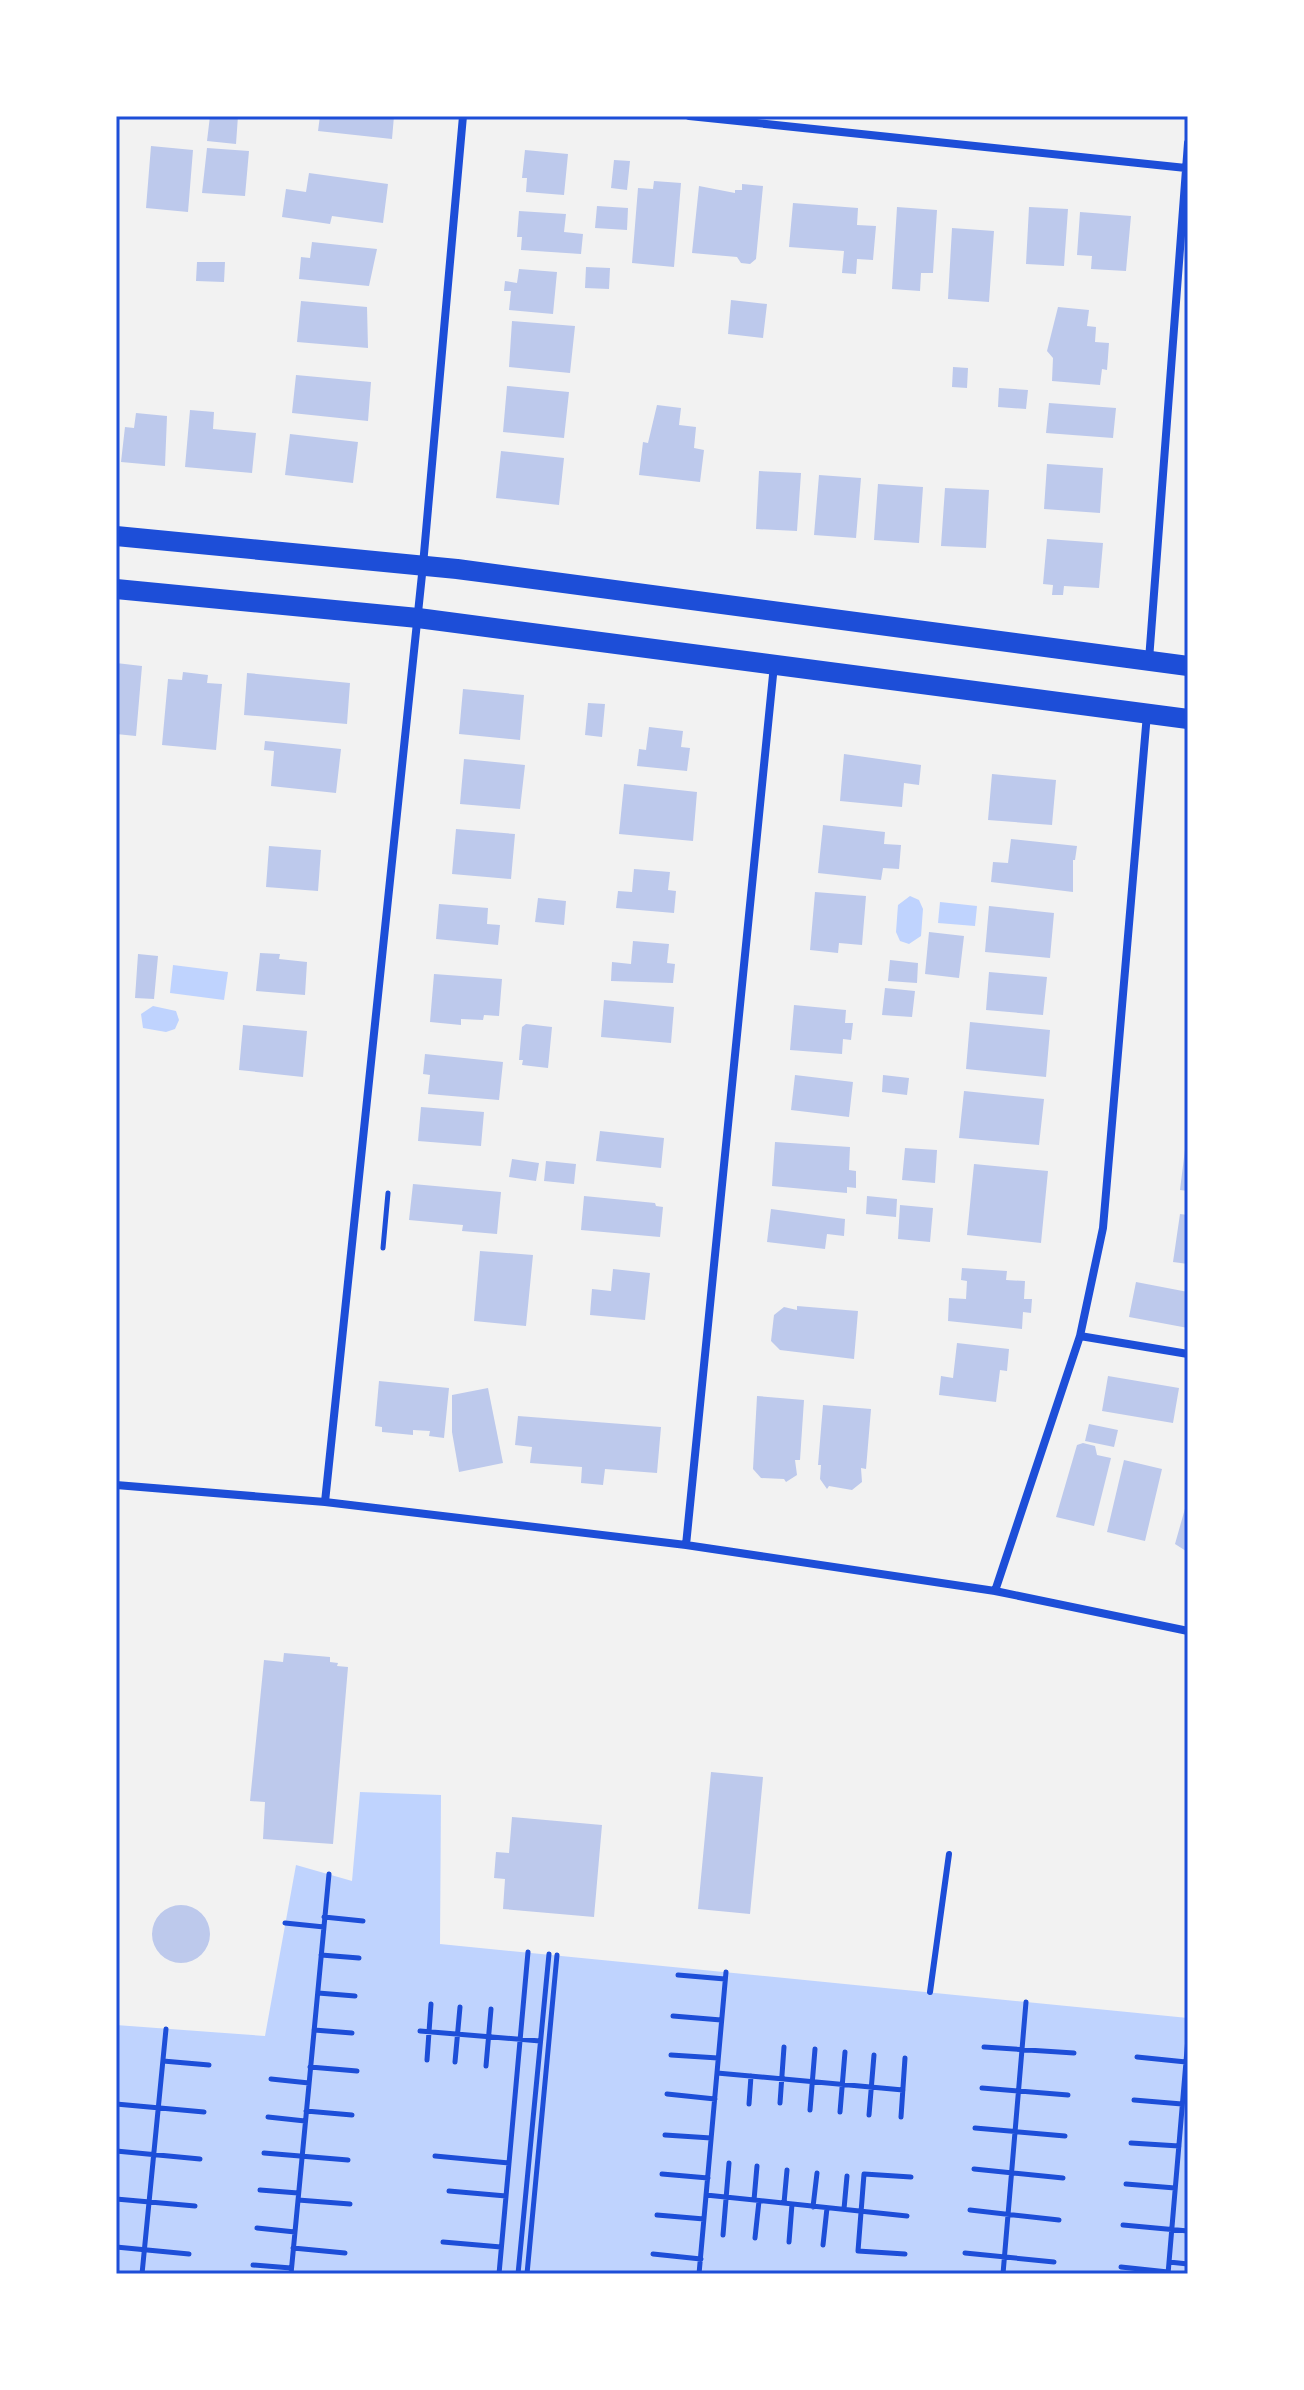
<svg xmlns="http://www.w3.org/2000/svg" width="1304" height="2390" viewBox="0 0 1304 2390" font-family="'Nunito Sans',sans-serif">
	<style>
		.water { fill: #bfd3fe }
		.building { fill: #bdc9ec }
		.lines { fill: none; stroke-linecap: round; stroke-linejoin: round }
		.path { stroke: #1d4ed8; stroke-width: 5 }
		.service { stroke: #1d4ed8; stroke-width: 6 }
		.minor { stroke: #1d4ed8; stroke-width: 8 }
		.primary { stroke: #1d4ed8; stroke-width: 20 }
		.neatline { fill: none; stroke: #1d4ed8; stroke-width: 3 }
	</style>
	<rect width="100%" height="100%" fill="#f2f2f2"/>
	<path class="water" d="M910,896L919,900L923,909L921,936L909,944L900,941L896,932L898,905Z
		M940,902L977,906L975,926L938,923Z
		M173,965L228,972L224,1000L170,993Z
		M153,1006L176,1011L179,1020L175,1029L166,1032L143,1028L141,1014Z
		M360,1792L441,1795L440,1944L1188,2018V2274H116V2025L265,2036L296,1865L352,1881Z"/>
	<path class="building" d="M210,116H238L236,144L207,141Z
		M320,116H394L392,139L318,131Z
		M151,146L193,150L188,212L146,208Z
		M207,148L249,151L245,196L202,193Z
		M525,150L568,154L564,195L526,192L527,178H522Z
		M614,160L630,161L627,190L611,188Z
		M309,173L388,184L383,223L332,216L330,224L282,217L286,189L306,192Z
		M654,181L681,183L674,267L632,263L638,188L653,189Z
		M742,184L763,186L756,259L750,264L741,263L737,257L692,253L699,186L735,193V190H742Z
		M793,203L858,208L857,225L876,226L873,260L857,259L856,274L842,273L844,251L789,247Z
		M597,206L628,208L627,230L595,228Z
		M897,207L937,210L933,273H921L920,291L892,289Z
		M1029,207L1068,209L1064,266L1026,264Z
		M519,211L566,214L564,232L583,234L581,254L521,250L522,237H517Z
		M1080,212L1131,216L1126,271L1091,269L1092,256L1077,255Z
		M952,228L994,231L989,302L948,299Z
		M312,242L377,249L369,286L299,279L301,257L310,258Z
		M197,262H225L224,282L196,281Z
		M586,267L610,268L609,289L585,288Z
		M519,269L557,272L553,314L509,310L511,291H504L505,281L517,283Z
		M731,300L767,304L763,338L728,334Z
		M301,301L367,307L368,348L297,342Z
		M1058,307L1089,310L1087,326L1096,327L1095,342L1109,343L1107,370L1102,369L1100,385L1052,381L1053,358L1047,351Z
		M512,321L575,326L570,373L509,367Z
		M953,367L968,368L967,388L952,387Z
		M296,375L371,382L368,421L292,413Z
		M507,386L569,392L564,438L503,432Z
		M999,388L1028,390L1026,409L998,407Z
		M1049,403L1116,408L1113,438L1046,433Z
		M657,405L681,408L679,425L696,427L694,448L704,450L700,482L639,475L643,442L648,443Z
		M190,410L214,412L213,429L256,433L252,473L185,467Z
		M136,413L167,416L165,466L121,462L125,427L134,428Z
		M290,434L358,442L353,483L285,475Z
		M501,451L564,458L559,505L496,498Z
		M1047,464L1103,468L1100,513L1044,509Z
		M759,471L801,473L797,531L756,529Z
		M819,475L861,478L856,538L814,535Z
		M878,484L923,487L919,543L874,540Z
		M945,488L989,490L986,548L941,546Z
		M1047,539L1103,543L1099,588L1064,586L1063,595H1052L1053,585L1043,584Z
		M116,663L142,666L136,736L116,734Z
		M183,672L208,675L207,683L222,684L216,750L162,745L168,679L182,680Z
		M247,673L350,683L347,724L244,715Z
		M463,689L524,695L520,740L459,734Z
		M588,703L605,704L602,737L585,735Z
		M649,727L683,731L681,747L690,748L687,771L637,766L639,749L646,750Z
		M265,741L341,749L336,793L271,786L274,751L264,750Z
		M844,754L921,765L919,785L904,783L902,807L840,801Z
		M464,759L525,765L520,809L460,804Z
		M992,774L1056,780L1052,825L988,820Z
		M624,784L697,792L693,841L619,834Z
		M823,825L885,832L884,844L901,845L899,869L883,868L881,880L818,873Z
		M456,829L515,834L511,879L452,874Z
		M1011,839L1077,846L1075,860H1073V892L991,882L993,862L1008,863Z
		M269,846L321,850L318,891L266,887Z
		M634,869L670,872L668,890L676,891L674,913L616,908L618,891L632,892Z
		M815,892L866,896L862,945L839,943L838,953L810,950Z
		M538,898L566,901L564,925L535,922Z
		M439,904L488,908L487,924L500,925L498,945L436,939Z
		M989,906L1054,913L1050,958L985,952Z
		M929,932L964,936L959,978L925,974Z
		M633,941L669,944L667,963L675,964L673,983L611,981L612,962L631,964Z
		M260,953L280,954L279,959L307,962L305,995L256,991Z
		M138,954L158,956L154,999L135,998Z
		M890,960L918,963L917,983L888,981Z
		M989,972L1047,977L1043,1015L986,1010Z
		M434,974L502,979L499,1016L484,1015L483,1020L461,1019V1025L430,1022Z
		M885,988L915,991L912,1017L882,1015Z
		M604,1000L674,1007L671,1043L601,1037Z
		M794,1005L846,1010L845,1023H853L851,1040L843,1039L842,1054L790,1050Z
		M970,1022L1050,1030L1046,1077L966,1069Z
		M526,1024L552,1027L548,1068L522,1065L523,1060H519L522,1027Z
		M243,1025L307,1031L303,1077L239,1070Z
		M425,1054L503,1062L499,1100L428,1094L430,1075L423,1074Z
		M795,1075L853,1082L849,1117L791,1110Z
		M883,1075L909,1078L907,1095L882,1092Z
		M964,1091L1044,1099L1039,1145L959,1138Z
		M421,1107L484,1112L481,1146L418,1141Z
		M600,1131L664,1138L661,1168L596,1161Z
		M1186,1141H1188V1191L1180,1190Z
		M775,1142L850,1147L849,1170L856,1171V1188L847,1187V1193L772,1186Z
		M905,1148L937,1150L935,1183L902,1180Z
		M512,1159L539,1163L536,1181L509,1177Z
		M546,1161L576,1164L574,1184L544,1181Z
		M974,1164L1048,1171L1041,1243L967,1235Z
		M413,1184L501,1192L497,1234L462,1231L463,1225L409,1220Z
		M584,1196L655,1203L656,1206L663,1207L660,1237L581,1230Z
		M867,1196L897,1199L896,1217L866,1214Z
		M900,1205L933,1208L930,1242L898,1239Z
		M771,1209L845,1219L844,1236L827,1234L825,1249L767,1242Z
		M1180,1214L1188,1215V1264L1173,1262Z
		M480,1251L533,1255L526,1326L474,1321Z
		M962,1268L1007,1271L1006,1280L1025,1281L1024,1299H1032L1031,1313L1023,1312L1022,1329L948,1321L949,1298L966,1299L967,1281L961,1280Z
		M613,1269L650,1273L645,1320L590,1315L592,1289L611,1291Z
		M1136,1282L1188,1292V1328L1129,1317Z
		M797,1306L858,1311L854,1359L780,1350L771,1341L774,1315L784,1307L797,1310Z
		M957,1343L1009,1349L1007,1371L1000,1370L996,1402L939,1395L941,1376L953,1378Z
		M1108,1376L1179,1388L1173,1423L1102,1411Z
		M379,1381L449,1388L444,1438L429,1436L430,1431L413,1430V1435L382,1432V1427L375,1426Z
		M488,1388L503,1463L459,1472L452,1432V1395Z
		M757,1396L804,1400L800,1460H795L797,1475L786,1482L784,1479L761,1478L753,1469Z
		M823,1405L871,1409L866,1469L861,1468L862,1482L852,1490L829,1486L827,1489L820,1479L821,1465H818Z
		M518,1416L661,1427L657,1473L605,1469L603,1485L581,1483L582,1467L530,1463L532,1447L515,1445Z
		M1089,1424L1118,1430L1114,1447L1085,1441Z
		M1083,1443L1095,1446L1097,1455L1111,1458L1094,1526L1056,1517L1077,1445Z
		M1124,1460L1162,1469L1145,1541L1107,1532Z
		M1188,1498V1549L1186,1551L1175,1544Z
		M284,1653L330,1657V1662L338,1663L337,1666L348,1667L333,1844L263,1839L265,1802L250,1801L264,1660L283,1662Z
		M711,1772L763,1777L750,1914L698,1909Z
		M512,1817L602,1825L594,1917L503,1909L505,1879L494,1878L496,1852L509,1853Z
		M152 1934a29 29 0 1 1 58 0a29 29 0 1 1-58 0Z"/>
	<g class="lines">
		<path class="path" d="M383,1248L388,1193
			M324,1917L363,1921
			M285,1923L324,1927
			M321,1955L359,1958
			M678,1975L725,1979
			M318,1993L355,1996
			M673,2016L721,2020
			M314,2030L352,2033
			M420,2031L540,2041
			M984,2047L1074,2053
			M671,2055L718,2058
			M1137,2057L1186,2062
			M427,2060L431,2004
			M163,2061L209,2065
			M455,2062L460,2007
			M486,2066L491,2009
			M310,2067L357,2071
			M717,2073L903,2090
			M271,2079L309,2083
			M982,2088L1068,2095
			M667,2094L715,2099
			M1134,2100L1182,2104
			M780,2103L784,2047
			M116,2104L204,2112
			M749,2104L751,2076
			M810,2110L815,2049
			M306,2111L352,2115
			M840,2112L845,2052
			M869,2115L874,2055
			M268,2117L305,2121
			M901,2117L905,2058
			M975,2128L1065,2136
			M665,2135L711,2138
			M1131,2143L1179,2146
			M116,2151L200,2159
			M264,2153L348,2160
			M435,2156L509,2163
			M974,2169L1063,2178
			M662,2174L708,2178
			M1126,2184L1175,2188
			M260,2190L298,2193
			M449,2191L506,2196
			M706,2195L907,2216
			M116,2199L195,2206
			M298,2200L350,2204
			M754,2200L757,2166
			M784,2203L787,2170
			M813,2207L817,2173
			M844,2209L847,2176
			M970,2210L1059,2220
			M657,2215L704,2219
			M1123,2225L1188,2231
			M257,2228L295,2232
			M723,2235L729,2163
			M755,2238L759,2201
			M443,2242L501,2247
			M789,2242L792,2204
			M823,2245L827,2208
			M116,2247L189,2254
			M293,2248L345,2253
			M965,2253L1054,2262
			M653,2254L701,2259
			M905,2254L858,2251L864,2174L911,2177
			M1169,2262L1188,2264
			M253,2265L291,2268
			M1121,2267L1168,2272
			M142,2274L166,2029
			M291,2274L329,1874
			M499,2274L528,1952
			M518,2274L549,1954
			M527,2274L557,1955
			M699,2274L726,1972
			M1003,2274L1026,2002
			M1168,2274L1188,2038"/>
		<path class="service" d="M930,1992L949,1854"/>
		<path class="minor" d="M689,116L1186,168
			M1149,660L1188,143
			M1080,1336L1188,1354
			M116,1485L325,1502L686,1545L995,1591L1188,1631
			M325,1502L423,565L463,116
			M686,1545L774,665
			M995,1591L1080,1336L1103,1228L1147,714"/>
		<path class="primary" d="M116,536L457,569L1188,666
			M116,589L418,618L1188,719"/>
	</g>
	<rect width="1304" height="2390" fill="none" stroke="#ffffff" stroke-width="236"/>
	<rect x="118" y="118" width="1068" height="2154" class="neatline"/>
</svg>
